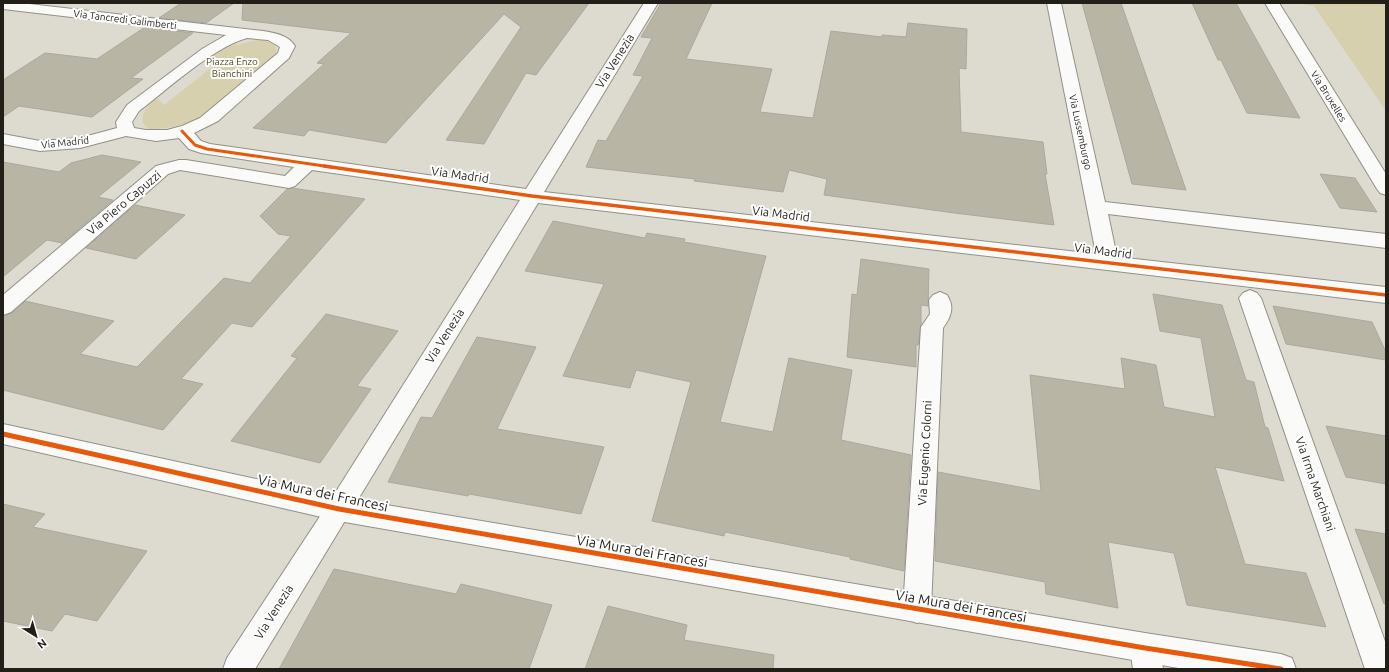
<svg xmlns="http://www.w3.org/2000/svg" width="1389" height="672" viewBox="0 0 1389 672" font-family="Ubuntu,sans-serif">
	<style>
		.green { fill: #d6d0af }
		.building { fill: #b8b5a5; stroke: #aaa9a0 }
		.lines { fill: none; stroke-linecap: round; stroke-linejoin: round }
		.street-casing { stroke: #929188; stroke-width: 2 }
		.secondary-casing { stroke: #929188; stroke-width: 2 }
		.street { fill: #fafaf8; fill-rule: evenodd }
		.secondary { fill: #fafaf8; fill-rule: evenodd }
		.cycleway-far2-casing { stroke: #fff; stroke-width: 5 }
		.cycleway-far1-casing { stroke: #fff; stroke-width: 6 }
		.cycleway-casing { stroke: #fff; stroke-width: 8 }
		.cycleway-far2 { stroke: #e8590c; stroke-width: 3 }
		.cycleway-far1 { stroke: #e8590c; stroke-width: 3.5 }
		.cycleway { stroke: #e8590c; stroke-width: 5 }
		.labels { text-anchor: middle; stroke-width: 4; stroke-linejoin: round; paint-order: stroke }
		.far-street-label { font-size: 10px; fill: #211f17; stroke: #fff }
		.far-park-label { font-size: 10px; fill: #4e4519; stroke: #fff }
		.street-label { font-size: 12px; fill: #211f17; stroke: #fff }
		.near-street-label { font-size: 14px; fill: #211f17; stroke: #fff }
	</style>
	<rect width="100%" height="100%" fill="#dddbcf"/>
	<path class="green" d="M1294,3H1386V111L1314,6Z
		M261,39C274,43 282,48 272,60C250,78 215,113 189,122C177,127 163,128 150,130C135,120 145,107 157,98L164,105L212,67L204,60L231,46Z"/>
	<path class="building" d="M181,3H234L206,23L159,18Z
		M243,3H589L536,75L526,73L484,144L446,140L521,27L504,14L386,143L309,130L304,136L253,128L324,64L317,63L351,33L242,20Z
		M661,3H712L686,59L772,69L760,112L813,118L831,31L882,37V35L906,37L908,23L967,29L966,69L959,68L961,132L1043,142L1047,174H1045L1054,225L954,213L824,195L827,179L789,170L783,192L694,181L695,179L586,167L598,140L606,141L643,76L633,75L652,38L641,37Z
		M1082,3H1121L1186,190L1132,184Z
		M1192,3H1236L1300,118L1247,113L1221,60H1218Z
		M145,27L193,33L131,78L143,79L92,117L19,106L3,117V80L45,53L97,59Z
		M102,155L141,162L98,197L113,200L62,243L47,240L3,277V162L59,172L71,163Z
		M1320,174L1355,178L1377,212L1340,208Z
		M292,188L365,199L252,327L232,323L181,379L203,384L163,430L3,390V316L12,313L25,301L114,321L80,354L137,367L224,278L250,283L291,236L278,234L260,216L287,189Z
		M135,205L185,215L136,259L86,248Z
		M553,221L645,238L647,233L685,239L684,242L766,256L720,422L773,432L789,358L852,370L841,440L911,455L904,571L850,559V557L725,532L724,536L652,521L691,382L636,370L630,388L563,376L604,284L525,271Z
		M861,259L929,269L928,306L921,305V325L918,345H916V367L847,357L852,294L857,295Z
		M1153,294L1222,305L1246,380L1254,382L1265,427L1268,428L1284,481L1215,467L1245,564L1306,573L1326,627L1187,605L1174,553L1108,542L1118,608L1046,594L1045,582L935,561L938,472L1041,491L1030,375L1125,389L1121,358L1156,365L1164,407L1215,417L1201,338L1160,331Z
		M1273,306L1372,322L1386,352V360L1286,344Z
		M326,314L398,331L357,386L371,389L320,463L231,441L297,358L291,356Z
		M477,337L536,347L497,429L604,447L581,514L469,494L468,496L388,482L421,417L432,418Z
		M1326,426L1386,436V484L1346,477Z
		M3,504L45,514L33,527L147,551L97,621L65,614L52,631L3,621Z
		M1355,529L1386,534V604H1384Z
		M334,569L456,594L461,584L552,605L529,669H279Z
		M608,606L687,625L684,640L774,655L773,669H585Z"/>
	<g class="lines">
		<defs>
			<path id="street" d="M3,3H21L263,31C275,33 288,35 295,46L289,58L218,121L194,133L201,141L210,144L526,189L644,3H658L544,192L1096,254L1047,3H1061L1105,202L1386,234V248L1108,214L1117,257L1386,287V303L538,203L255,669H223L227,658L330,501L520,200L312,170L295,186L289,188L180,170L168,174L11,312L3,315V295L156,166L179,160H186L285,176L294,167L201,153L189,149L179,138L156,141L126,136L80,148L40,151L3,144V134L40,141L80,138L117,128L116,122L127,105L202,49L226,35L3,9ZM247,38L268,40L280,47L278,53L200,118L182,126L167,130H146L134,128L132,122L139,111C168,89 212,48 247,38Z
				M1265,3H1279L1386,174V195L1380,193L1377,189Z
				M1250,290L1257,293L1261,298L1386,644V669H1365L1239,298L1243,293Z
				M940,292L947,295C955,307 951,317 943,328L931,609L927,619L917,623L907,619L903,609L921,327L930,314L929,300L933,295Z
				M1145,633L1156,637L1160,648L1163,669H1133L1130,648L1134,637Z"/>
			<path id="secondary" d="M3,424L339,497L1145,633L1281,654L1292,658L1296,669H1184L339,521L3,444Z"/>
		</defs>
		<use href="#street" class="street-casing"/>
		<use href="#secondary" class="secondary-casing"/>
		<use href="#street" class="street"/>
		<use href="#secondary" class="secondary"/>
		<defs>
			<path id="cycleway-far2" d="M182,131L195,145L207,149L331,167"/>
			<path id="cycleway-far1" d="M324,166L532,196L1386,295"/>
			<path id="cycleway" d="M3,434L339,509L1145,648L1281,669"/>
		</defs>
		<use href="#cycleway-far2" class="cycleway-far2-casing"/>
		<use href="#cycleway-far1" class="cycleway-far1-casing"/>
		<use href="#cycleway" class="cycleway-casing"/>
		<use href="#cycleway-far2" class="cycleway-far2"/>
		<use href="#cycleway-far1" class="cycleway-far1"/>
		<use href="#cycleway" class="cycleway"/>
	</g>
	<g class="labels">
		<g class="far-street-label">
			<text transform="translate(125 19) rotate(7)" y="4">Via Tancredi Galimberti</text>
			<text transform="translate(1329 96) rotate(58)" y="4">Via Bruxelles</text>
			<text transform="translate(1081 132) rotate(78)" y="4">Via Lussemburgo</text>
			<text transform="translate(65 142) rotate(-6)" y="4">Via Madrid</text>
		</g>
		<g class="far-park-label">
			<text x="232" y="65">Piazza Enzo<tspan x="232" dy="12">Bianchini</tspan></text>
		</g>
		<g class="street-label">
			<text transform="translate(615 61) rotate(-58)" y="4">Via Venezia</text>
			<text transform="translate(460 175) rotate(8)" y="4">Via Madrid</text>
			<text transform="translate(124 203) rotate(-40)" y="4">Via Piero Capuzzi</text>
			<text transform="translate(781 214) rotate(7)" y="4">Via Madrid</text>
			<text transform="translate(1103 251) rotate(7)" y="4">Via Madrid</text>
			<text transform="translate(445 336) rotate(-58)" y="4">Via Venezia</text>
			<text transform="translate(925 453) rotate(-87)" y="4">Via Eugenio Colorni</text>
			<text transform="translate(1315 484) rotate(71)" y="4">Via Irma Marchiani</text>
			<text transform="translate(274 612) rotate(-58)" y="4">Via Venezia</text>
		</g>
		<g class="near-street-label">
			<text transform="translate(323 493) rotate(12)" y="5">Via Mura dei Francesi</text>
			<text transform="translate(642 551) rotate(10)" y="5">Via Mura dei Francesi</text>
			<text transform="translate(961 606) rotate(10)" y="5">Via Mura dei Francesi</text>
		</g>
	</g>
	<rect width="1389" height="672" fill="none" stroke="#211f17" stroke-width="8"/>
	<g transform="translate(36 636) rotate(143)" stroke="#ffffff" stroke-width="3" paint-order="stroke">
	<path d="M0-3L7 15L0 10L-7 15Z" fill="#211f17"/>
	<text y="-6" font-size="11" font-weight="bold" text-anchor="middle" fill="#211f17">N</text>
	</g>
</svg>
